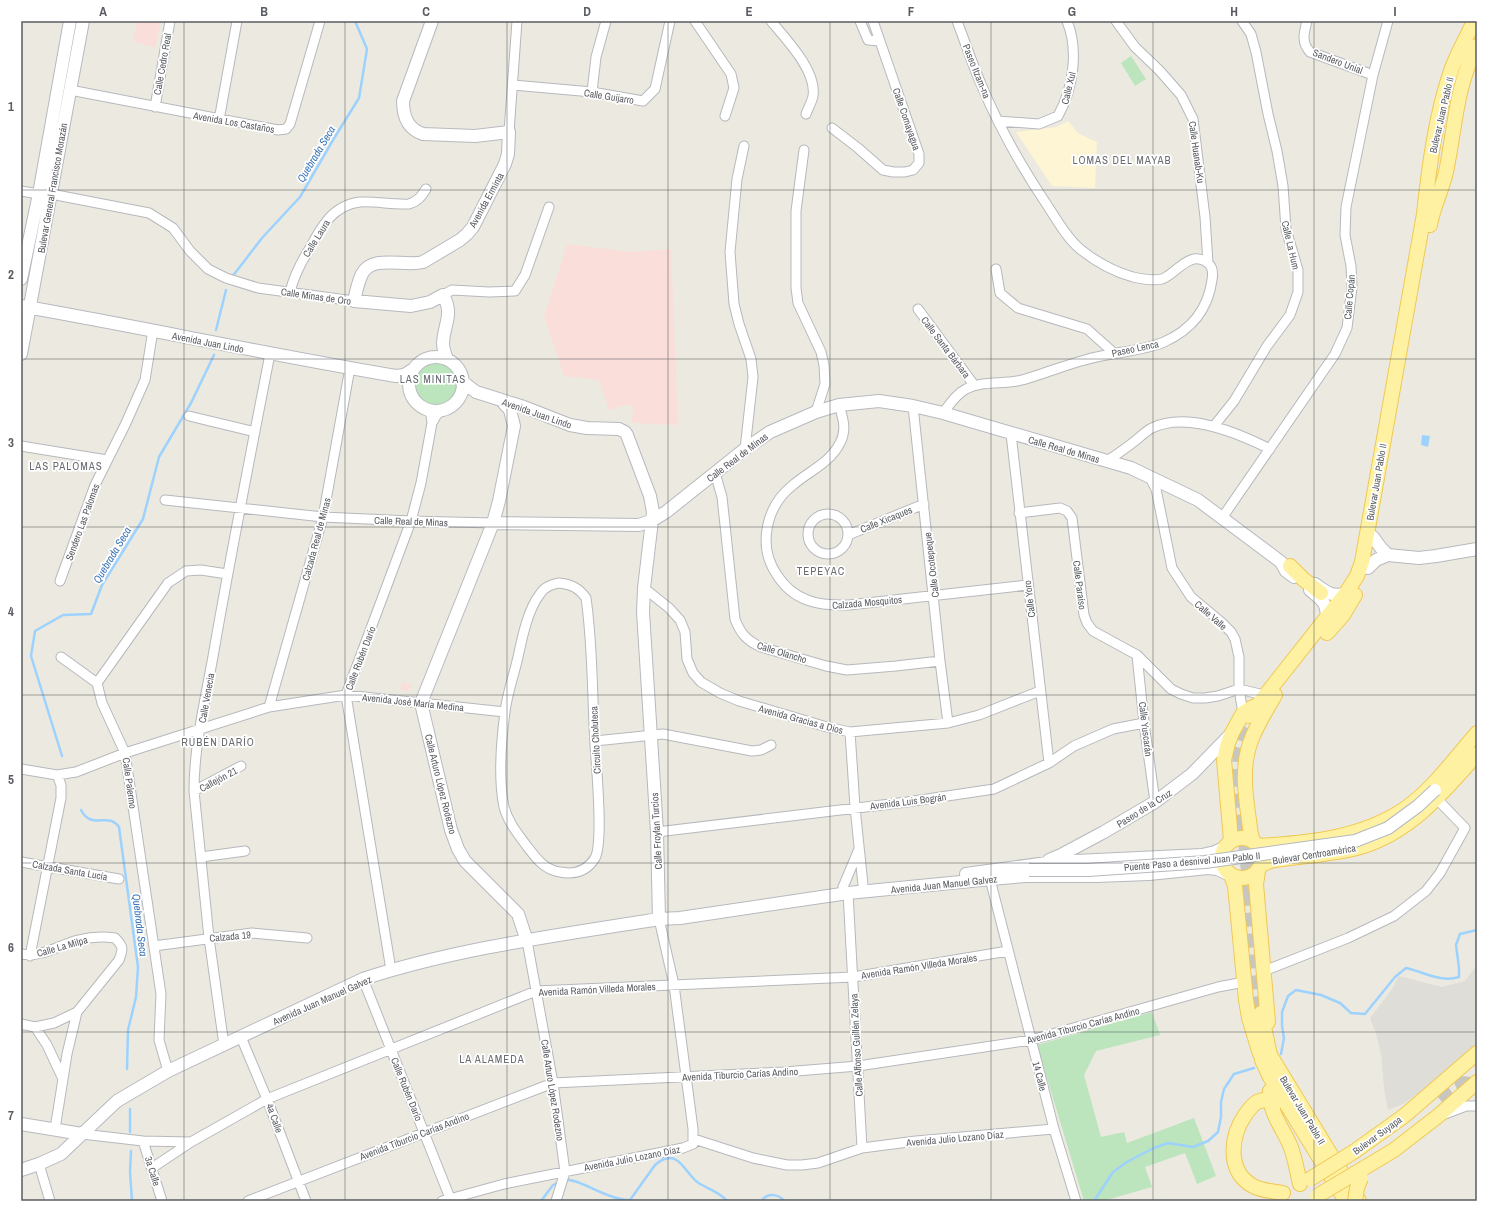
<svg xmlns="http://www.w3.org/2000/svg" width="1498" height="1222" viewBox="0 0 1498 1222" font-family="'Archivo Narrow',sans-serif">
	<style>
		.commercial { fill: #fdf5d3 }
		.industrial { fill: #dfddd8 }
		.medical { fill: #fadeda }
		.green { fill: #bce4bd }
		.water { fill: #9dd2fe }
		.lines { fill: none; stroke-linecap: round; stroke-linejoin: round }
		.stream { stroke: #9dd2fe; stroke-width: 2.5 }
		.primary-tunnel { stroke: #c7c6c0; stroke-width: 14; stroke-dasharray: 14 7; stroke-linecap: butt }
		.street-casing { stroke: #b6b8bd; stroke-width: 11 }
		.secondary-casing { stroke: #b6b9bf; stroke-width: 14 }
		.primary-casing { stroke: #f0c855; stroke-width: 16 }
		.street { stroke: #fff; stroke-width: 9 }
		.secondary { stroke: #fff; stroke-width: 12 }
		.primary { stroke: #fef2a2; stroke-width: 14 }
		.secondary-bridge-casing { stroke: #b6b9bf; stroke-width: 14; stroke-linecap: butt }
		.primary-bridge-casing { stroke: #f0c855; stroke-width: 16; stroke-linecap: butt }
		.secondary-bridge { stroke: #fff; stroke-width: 12 }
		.primary-bridge { stroke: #fef2a2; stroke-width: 14 }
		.grid { fill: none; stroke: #595c61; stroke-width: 1; stroke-opacity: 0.55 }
		.labels { text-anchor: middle; stroke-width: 3.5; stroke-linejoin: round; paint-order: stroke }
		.street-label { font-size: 10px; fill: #595c61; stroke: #fff }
		.water-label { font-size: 11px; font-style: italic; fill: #3f77b8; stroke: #fff }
		.neighbourhood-label { font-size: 11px; letter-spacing: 1px; fill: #6a6e73; stroke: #fff }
		.neatline { fill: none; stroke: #595c61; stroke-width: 1.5 }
		.grid-label { font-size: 13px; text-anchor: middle; font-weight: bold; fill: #595c61 }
	</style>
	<rect width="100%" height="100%" fill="#eceae0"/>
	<path class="commercial" d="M1068,121L1079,134L1097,142L1095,188L1052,186L1016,132L1056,127Z"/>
	<path class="industrial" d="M1477,965V1045L1433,1083L1403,1104L1388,1110L1384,1088L1381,1054L1376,1034L1370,1018L1392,989L1399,976L1442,987L1465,981Z"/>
	<path class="medical" d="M137,21H161L155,48L133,41Z
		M567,244L631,252L671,249L678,425L632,423L633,406L626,405L609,410L599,380L564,376L544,317Z
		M402,682L412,685L406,692L400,689Z"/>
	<path class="green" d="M1131,56L1146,79L1135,86L1121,63Z
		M414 384a22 22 0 1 1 44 0a22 22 0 1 1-44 0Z
		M1152,1012L1160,1035L1096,1051L1084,1075L1101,1137L1124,1132L1127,1143L1194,1118L1216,1176L1197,1184L1185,1153L1145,1167L1152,1187L1103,1201H1084L1037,1045Z"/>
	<path class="water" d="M1422,435L1430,436L1428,447L1421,445Z"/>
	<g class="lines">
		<path class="stream" d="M232,277L262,238L300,197L333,140L359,98L367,49L355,21
			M216,330L226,290
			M62,756L31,656L35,631L63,615L91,614L102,585L143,519L159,457L191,403L214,355
			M81,810C92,831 108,811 119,827L138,967L136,997L128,1030L127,1069
			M1281,1054L1284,1038L1282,1026V1012L1288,996L1296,990L1321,995L1340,1003L1351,1013L1365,1014L1395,977L1406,968C1424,972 1441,983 1459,977V968L1456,945L1460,934L1477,930
			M130,1109V1132
			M131,1151L130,1172L132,1201
			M565,1180C577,1177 609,1201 630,1200L655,1165C679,1144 685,1176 700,1184C709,1189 721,1193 727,1201
			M541,1201L553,1185L559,1182
			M764,1201L763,1199C769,1193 779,1194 784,1201
			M1094,1201L1113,1172L1127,1162L1140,1155L1154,1148L1168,1143L1193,1147L1208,1141L1218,1132L1221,1117V1102L1224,1089L1234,1074L1254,1068"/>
		<path class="primary-tunnel" d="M1233,773L1238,832
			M1240,783C1237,749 1241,735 1263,709
			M1243,820L1251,903
			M1244,892L1256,1013
			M1438,1097C1452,1086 1459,1078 1477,1087"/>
		<defs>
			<path id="street" d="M695,21L731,74L734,88L725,116
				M771,21C786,39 817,71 813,96C812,102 808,108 806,114
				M860,21L868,40L880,41
				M1116,21L1135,47L1159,70L1181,95L1193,119L1205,217L1208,263
				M1307,21C1304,33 1301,42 1310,52L1373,75
				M513,85L592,92L643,101L655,89L670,21
				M70,90L278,130L286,129L290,124L320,21
				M592,92L596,57L606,21
				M155,107L170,21
				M219,120L237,21
				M998,121L1039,124L1058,116C1073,89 1079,51 1067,21
				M832,128L858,148L883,170L893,172H905L913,170L919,163V154L873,21
				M509,132L517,21
				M744,146L737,179L730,252L734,304L739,324L751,359L753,377L745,449
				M804,150L796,211V288L798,303L821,352L824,365L825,384L816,412
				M21,191L39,194
				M51,194L149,213L173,228L190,251L208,269L226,278L258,288L354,301
				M996,269L1000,293L1018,308L1087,329L1114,353
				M290,292C294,276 301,262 310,248C321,227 333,205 360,202C376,201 393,205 409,204C418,201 421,197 426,189
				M443,295L452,290L489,292L515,291L525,275L549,207
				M918,309L974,385
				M839,405C843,418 847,430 840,443C830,463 809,471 793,485C766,506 757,546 777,575C794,602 820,606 849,605L1028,585
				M913,406L940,661L948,723
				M428,410L431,415L432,423
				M943,413C950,404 956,394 966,389C981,381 1001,384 1017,381C1024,380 1032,377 1038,375C1054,370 1069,364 1085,360C1110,352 1141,352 1164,342C1191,330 1208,309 1212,280C1213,274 1213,267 1208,263C1190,249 1176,274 1162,279C1153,281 1142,279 1133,277C1115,272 1095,261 1080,249C1067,238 1058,222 1049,208C1024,171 998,125 981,84C972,63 965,42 957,21
				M189,416L255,432
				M1214,426L1234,401L1267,346L1290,315L1298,292V270L1286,229L1283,186L1277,151L1268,114L1256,52L1251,34L1242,21
				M1011,434L1049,763
				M21,446L107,460
				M1107,461C1116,455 1126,448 1135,441C1140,437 1146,431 1152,428C1187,411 1238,433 1270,449
				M715,473L722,497L735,619C740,633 747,641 761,647L826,666L847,670L896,666L940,661
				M1149,476L1156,489L1172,568L1191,597L1221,622L1231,632L1235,639L1239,657V689L1243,713
				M165,500L323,517L411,521L493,523
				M1019,513L1060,508L1067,511L1072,518L1084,615L1087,623L1093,631L1137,655L1171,689L1181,694L1193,698H1205L1218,696L1239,689L1264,695
				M808 534a20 20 0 1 1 40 0a20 20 0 1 1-40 0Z
				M1222,518L1335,354L1347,328L1352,287L1351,266L1345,235L1346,207L1373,75L1388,21
				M848,535L924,504
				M60,581L95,485L126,423L145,380L153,330
				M558,583C571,584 579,588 586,598C593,646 592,696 595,744C596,766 604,842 595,858C587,871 575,875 560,872C544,870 536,858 526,845C518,834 508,822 504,807C498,778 501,742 505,712C507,694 514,675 518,657C522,638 528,609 540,594C544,587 551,585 558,583Z
				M644,588L669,608L680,620L685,632L687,659L693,673L701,682L720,693L739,701L827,727L850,732L948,723L979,715L1040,691
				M1137,655L1144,723L1155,802
				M61,657L97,683
				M269,707L323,517L350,368
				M850,732L855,807L863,885
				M595,741L663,734L752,751L761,750L771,745
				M21,769L57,775L76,772L125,753L269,707L346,695L505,712
				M194,791L241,766
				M657,832L907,802L994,789L1049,763L1074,746L1113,729L1144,723
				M201,857L245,851
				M21,862L119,879
				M990,879L1054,1129L1076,1201
				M843,887L859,849
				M848,893L862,1148
				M527,941L553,1083L565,1172L556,1201
				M154,946L252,933L307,938
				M21,954C42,958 58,945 78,940C90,937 103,936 115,938C124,947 123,949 119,960L77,1012L67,1054L55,1129
				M30,956L61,798V785L57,775
				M391,970L346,695L411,521L421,483L432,423L436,416L441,410
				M1264,971L1348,938L1394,916L1426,891L1440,873L1465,828L1437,799
				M363,979L450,1198
				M21,1024L35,1027L54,1023L77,1012
				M35,1027L47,1045L63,1079
				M241,1037L267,1099L306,1201
				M224,1045L209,938L194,791C194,742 207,693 215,645C232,548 251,451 270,354
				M168,1071L159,1040L161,994L125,753L102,703L97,683L168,583L186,571L201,570L227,574
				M1445,1114L1466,1106H1477
				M82,1134L143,1141L191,1142L267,1099L536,991L853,977L1008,951
				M694,1139L753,1158L787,1165H802L818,1163L862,1148L916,1141L1054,1129
				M143,1141L162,1201
				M39,1164L50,1201
				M152,1168L191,1142
				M248,1201L553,1083L784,1072L858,1066L1031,1040L1218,987L1244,982
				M442,1201L504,1184L683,1148L693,1144V1129L674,985L659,919"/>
			<path id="secondary" d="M432,21L403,101C403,117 408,129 423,134L475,136L509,132L508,154L505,164L473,227L467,234L460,240L423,262C405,267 372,254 362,274C358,282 356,292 354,301L411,306L430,302L443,295C454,315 444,323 443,343C443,348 445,354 447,359
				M21,279L39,194L70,21
				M21,306C146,328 271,355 396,376L404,375L412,370
				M21,354L83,21
				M409 384a27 27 0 1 1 54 0a27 27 0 1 1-54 0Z
				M463,382L476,392L524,407L570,425L587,428L619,429L625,432L627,435L650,496L653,512L644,588L643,612L657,832L659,919
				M501,400L510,410L514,426L499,501L493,523L421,703L451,830L458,849L465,861L518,914L527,941
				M493,523L639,525L653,520L666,512L745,449L770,432L816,412L839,405L879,401L913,406L943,413L1131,468L1198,500L1281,562L1286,571L1294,577
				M1373,537L1381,548L1388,555
				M1368,568L1376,560L1388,555L1419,558L1436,556L1477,549
				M1315,584C1326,592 1333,598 1346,593
				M1310,590C1322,600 1327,602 1327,619
				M1049,860L1061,855L1104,832L1155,802L1192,774L1231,734
				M966,874L1054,862L1202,855L1215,852L1224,848
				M21,1124L82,1134
				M21,1170L39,1164L61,1154L117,1101L168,1071L363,979C458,948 560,935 659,919L680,918L848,893L1002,878L1026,876H1096L1149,874L1208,868L1217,869L1228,874"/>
			<path id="primary" d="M1430,225C1433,207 1442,190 1446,172C1455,129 1456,85 1477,46
				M1290,566L1303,579L1321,593
				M1327,633L1343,615L1355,595
				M1249,716L1346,593L1357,576L1362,562L1424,214C1429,167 1436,113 1452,68C1458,52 1467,37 1474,21
				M1222 858a20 20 0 1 1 40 0a20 20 0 1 1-40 0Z
				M1231,840L1224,760L1228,743L1232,733L1243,713L1253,707
				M1253,841L1251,835C1247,803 1239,769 1252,738C1258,723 1267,709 1275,695
				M1258,846C1309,843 1363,838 1406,808C1434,788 1455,758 1477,733
				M1261,865L1270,861C1299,856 1329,855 1357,848C1409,834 1443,793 1477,754
				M1258,871L1256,884L1268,1022
				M1231,875L1235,886L1236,896L1246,1000L1249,1018L1260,1054
				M1261,1013L1270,1055L1359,1201
				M1260,1044L1262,1060L1270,1077L1346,1201
				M1270,1091C1269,1112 1282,1127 1290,1145C1295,1157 1297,1171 1300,1184
				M1355,1151L1404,1116L1477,1053
				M1364,1168L1394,1150L1438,1116L1477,1082
				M1283,1193C1273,1191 1262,1191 1253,1186C1227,1172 1230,1137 1245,1115C1248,1111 1252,1105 1257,1102C1266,1098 1275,1100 1284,1101"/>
		</defs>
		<use href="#street" class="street-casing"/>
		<use href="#secondary" class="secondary-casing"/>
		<use href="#primary" class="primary-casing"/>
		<use href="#street" class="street"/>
		<use href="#secondary" class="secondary"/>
		<use href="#primary" class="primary"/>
		<defs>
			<path id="secondary-bridge" d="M1029,870H1088L1205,862L1355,841L1388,828L1418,806L1435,790"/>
			<path id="primary-bridge" d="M1310,1179L1355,1151
				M1317,1196L1364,1168
				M1355,1201L1357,1188L1361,1178"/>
		</defs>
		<use href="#secondary-bridge" class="secondary-bridge-casing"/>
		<use href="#primary-bridge" class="primary-bridge-casing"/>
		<use href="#secondary-bridge" class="secondary-bridge"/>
		<use href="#primary-bridge" class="primary-bridge"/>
	</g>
	<path class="grid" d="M184,21V1201M345,21V1201M507,21V1201M668,21V1201M830,21V1201M991,21V1201M1153,21V1201M1314,21V1201M21,190H1477M21,359H1477M21,527H1477M21,695H1477M21,863H1477M21,1032H1477"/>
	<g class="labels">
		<g class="street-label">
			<text transform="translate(1338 61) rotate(21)" y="4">Sandero Unial</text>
			<text transform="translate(162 64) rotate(-80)" y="4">Calle Cedro Real</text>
			<text transform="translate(977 71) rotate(68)" y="4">Paseo Itzam-na</text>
			<text transform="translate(1068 88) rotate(-76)" y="4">Calle Xul</text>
			<text transform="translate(609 96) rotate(9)" y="4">Calle Guijarro</text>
			<text transform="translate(1441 115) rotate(-77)" y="4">Bulevar Juan Pablo II</text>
			<text transform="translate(907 119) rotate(71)" y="4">Calle Comayagua</text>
			<text transform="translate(234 122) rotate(10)" y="4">Avenida Los Castaños</text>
			<text transform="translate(1197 152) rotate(82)" y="4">Calle Huanab-Ku</text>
			<text transform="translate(52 188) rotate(-80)" y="4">Bulevar General Francisco Morazán</text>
			<text transform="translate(486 200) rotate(-61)" y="4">Avenida Erminta</text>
			<text transform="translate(316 238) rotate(-58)" y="4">Calle Laura</text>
			<text transform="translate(1291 245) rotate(77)" y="4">Calle La Hum</text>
			<text transform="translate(316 296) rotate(8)" y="4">Calle Minas de Oro</text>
			<text transform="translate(1349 297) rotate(-85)" y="4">Calle Copán</text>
			<text transform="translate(208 342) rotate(11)" y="4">Avenida Juan Lindo</text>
			<text transform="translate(946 347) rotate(53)" y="4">Calle Santa Bárbara</text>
			<text transform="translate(1135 348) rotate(-12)" y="4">Paseo Lenca</text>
			<text transform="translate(537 413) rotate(19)" y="4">Avenida Juan Lindo</text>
			<text transform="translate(1064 449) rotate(16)" y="4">Calle Real de Minas</text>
			<text transform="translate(737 457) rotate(-37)" y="4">Calle Real de Minas</text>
			<text transform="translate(1376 482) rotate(-80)" y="4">Bulevar Juan Pablo II</text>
			<text transform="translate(886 519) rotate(-22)" y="4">Calle Xicaques</text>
			<text transform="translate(411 521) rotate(2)" y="4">Calle Real de Minas</text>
			<text transform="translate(82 522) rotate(-70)" y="4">Sendero Las Palomas</text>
			<text transform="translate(316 539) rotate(-75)" y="4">Calzada Real de Minas</text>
			<text transform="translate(931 565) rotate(-97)" y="4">Calle Ocotepeque</text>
			<text transform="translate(1080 585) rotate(83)" y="4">Calle Paraíso</text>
			<text transform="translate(1029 599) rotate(-97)" y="4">Calle Yoro</text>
			<text transform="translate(867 602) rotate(-5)" y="4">Calzada Mosquitos</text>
			<text transform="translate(1211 615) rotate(41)" y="4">Calle Valle</text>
			<text transform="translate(782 652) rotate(17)" y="4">Calle Olancho</text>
			<text transform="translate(360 658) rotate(-69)" y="4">Calle Rubén Darío</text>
			<text transform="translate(206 698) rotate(-80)" y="4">Calle Venecia</text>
			<text transform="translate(413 702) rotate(6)" y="4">Avenida José María Medina</text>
			<text transform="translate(801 719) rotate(15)" y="4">Avenida Gracias a Dios</text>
			<text transform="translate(1146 729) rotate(83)" y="4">Calle Yuscarán</text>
			<text transform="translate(595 740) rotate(-93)" y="4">Circuito Choluteca</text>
			<text transform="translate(218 779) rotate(-28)" y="4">Callejón 21</text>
			<text transform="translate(130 783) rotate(82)" y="4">Calle Palermo</text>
			<text transform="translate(441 784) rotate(76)" y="4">Calle Arturo López Rodezno</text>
			<text transform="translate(908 801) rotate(-7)" y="4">Avenida Luis Bográn</text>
			<text transform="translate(1144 808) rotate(-32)" y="4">Paseo de la Cruz</text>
			<text transform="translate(656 831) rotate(-93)" y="4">Calle Froylan Turcios</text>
			<text transform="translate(1314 854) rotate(-9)" y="4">Bulevar Centroamérica</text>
			<text transform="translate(1192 861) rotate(-5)" y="4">Puente Paso a desnivel Juan Pablo II</text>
			<text transform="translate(70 870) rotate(10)" y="4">Calzada Santa Lucía</text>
			<text transform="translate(944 884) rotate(-6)" y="4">Avenida Juan Manuel Galvez</text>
			<text transform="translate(230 936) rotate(-5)" y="4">Calzada 19</text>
			<text transform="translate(62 946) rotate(-16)" y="4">Calle La Milpa</text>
			<text transform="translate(919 966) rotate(-9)" y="4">Avenida Ramón Villeda Morales</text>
			<text transform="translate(597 989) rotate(-3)" y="4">Avenida Ramón Villeda Morales</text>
			<text transform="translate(322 1000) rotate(-24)" y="4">Avenida Juan Manuel Galvez</text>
			<text transform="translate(1083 1025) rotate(-15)" y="4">Avenida Tiburcio Carías Andino</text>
			<text transform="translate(856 1045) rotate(-93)" y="4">Calle Alfonso Guillén Zelaya</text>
			<text transform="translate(740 1074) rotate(-3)" y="4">Avenida Tiburcio Carías Andino</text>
			<text transform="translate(1040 1076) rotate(75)" y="4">14 Calle</text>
			<text transform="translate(407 1089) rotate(68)" y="4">Calle Rubén Darío</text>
			<text transform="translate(553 1090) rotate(81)" y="4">Calle Arturo López Rodezno</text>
			<text transform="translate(1303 1110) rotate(59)" y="4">Bulevar Juan Pablo II</text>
			<text transform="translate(275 1118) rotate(70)" y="4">4a Calle</text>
			<text transform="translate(1377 1135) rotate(-36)" y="4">Bulevar Suyapa</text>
			<text transform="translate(414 1136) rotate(-21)" y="4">Avenida Tiburcio Carías Andino</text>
			<text transform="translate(955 1138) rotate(-5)" y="4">Avenida Julio Lozano Díaz</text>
			<text transform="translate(632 1158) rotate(-11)" y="4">Avenida Julio Lozano Díaz</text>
			<text transform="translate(153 1171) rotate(73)" y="4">3a Calle</text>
		</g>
		<g class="water-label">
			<text transform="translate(316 154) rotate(-59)" y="4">Quebrada Seca</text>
			<text transform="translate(112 555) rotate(-59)" y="4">Quebrada Seca</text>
			<text transform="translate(140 925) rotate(83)" y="4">Quebrada Seca</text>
		</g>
		<g class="neighbourhood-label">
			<text x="1122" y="164">LOMAS DEL MAYAB</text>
			<text x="433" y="383">LAS MINITAS</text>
			<text x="66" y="470">LAS PALOMAS</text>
			<text x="821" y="575">TEPEYAC</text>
			<text x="218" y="746">RUBÉN DARÍO</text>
			<text x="492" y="1063">LA ALAMEDA</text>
		</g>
	</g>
	<rect width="1498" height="1222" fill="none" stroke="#ffffff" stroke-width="44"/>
	<rect x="22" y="22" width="1454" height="1178" class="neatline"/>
	<g class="grid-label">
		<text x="103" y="16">A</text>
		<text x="264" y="16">B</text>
		<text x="426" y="16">C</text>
		<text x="587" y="16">D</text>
		<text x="749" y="16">E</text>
		<text x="911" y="16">F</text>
		<text x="1072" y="16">G</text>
		<text x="1234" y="16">H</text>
		<text x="1395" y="16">I</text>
		<text x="11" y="111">1</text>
		<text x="11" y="279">2</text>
		<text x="11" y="447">3</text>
		<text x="11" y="616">4</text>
		<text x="11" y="784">5</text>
		<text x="11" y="952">6</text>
		<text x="11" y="1120">7</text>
	</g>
</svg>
